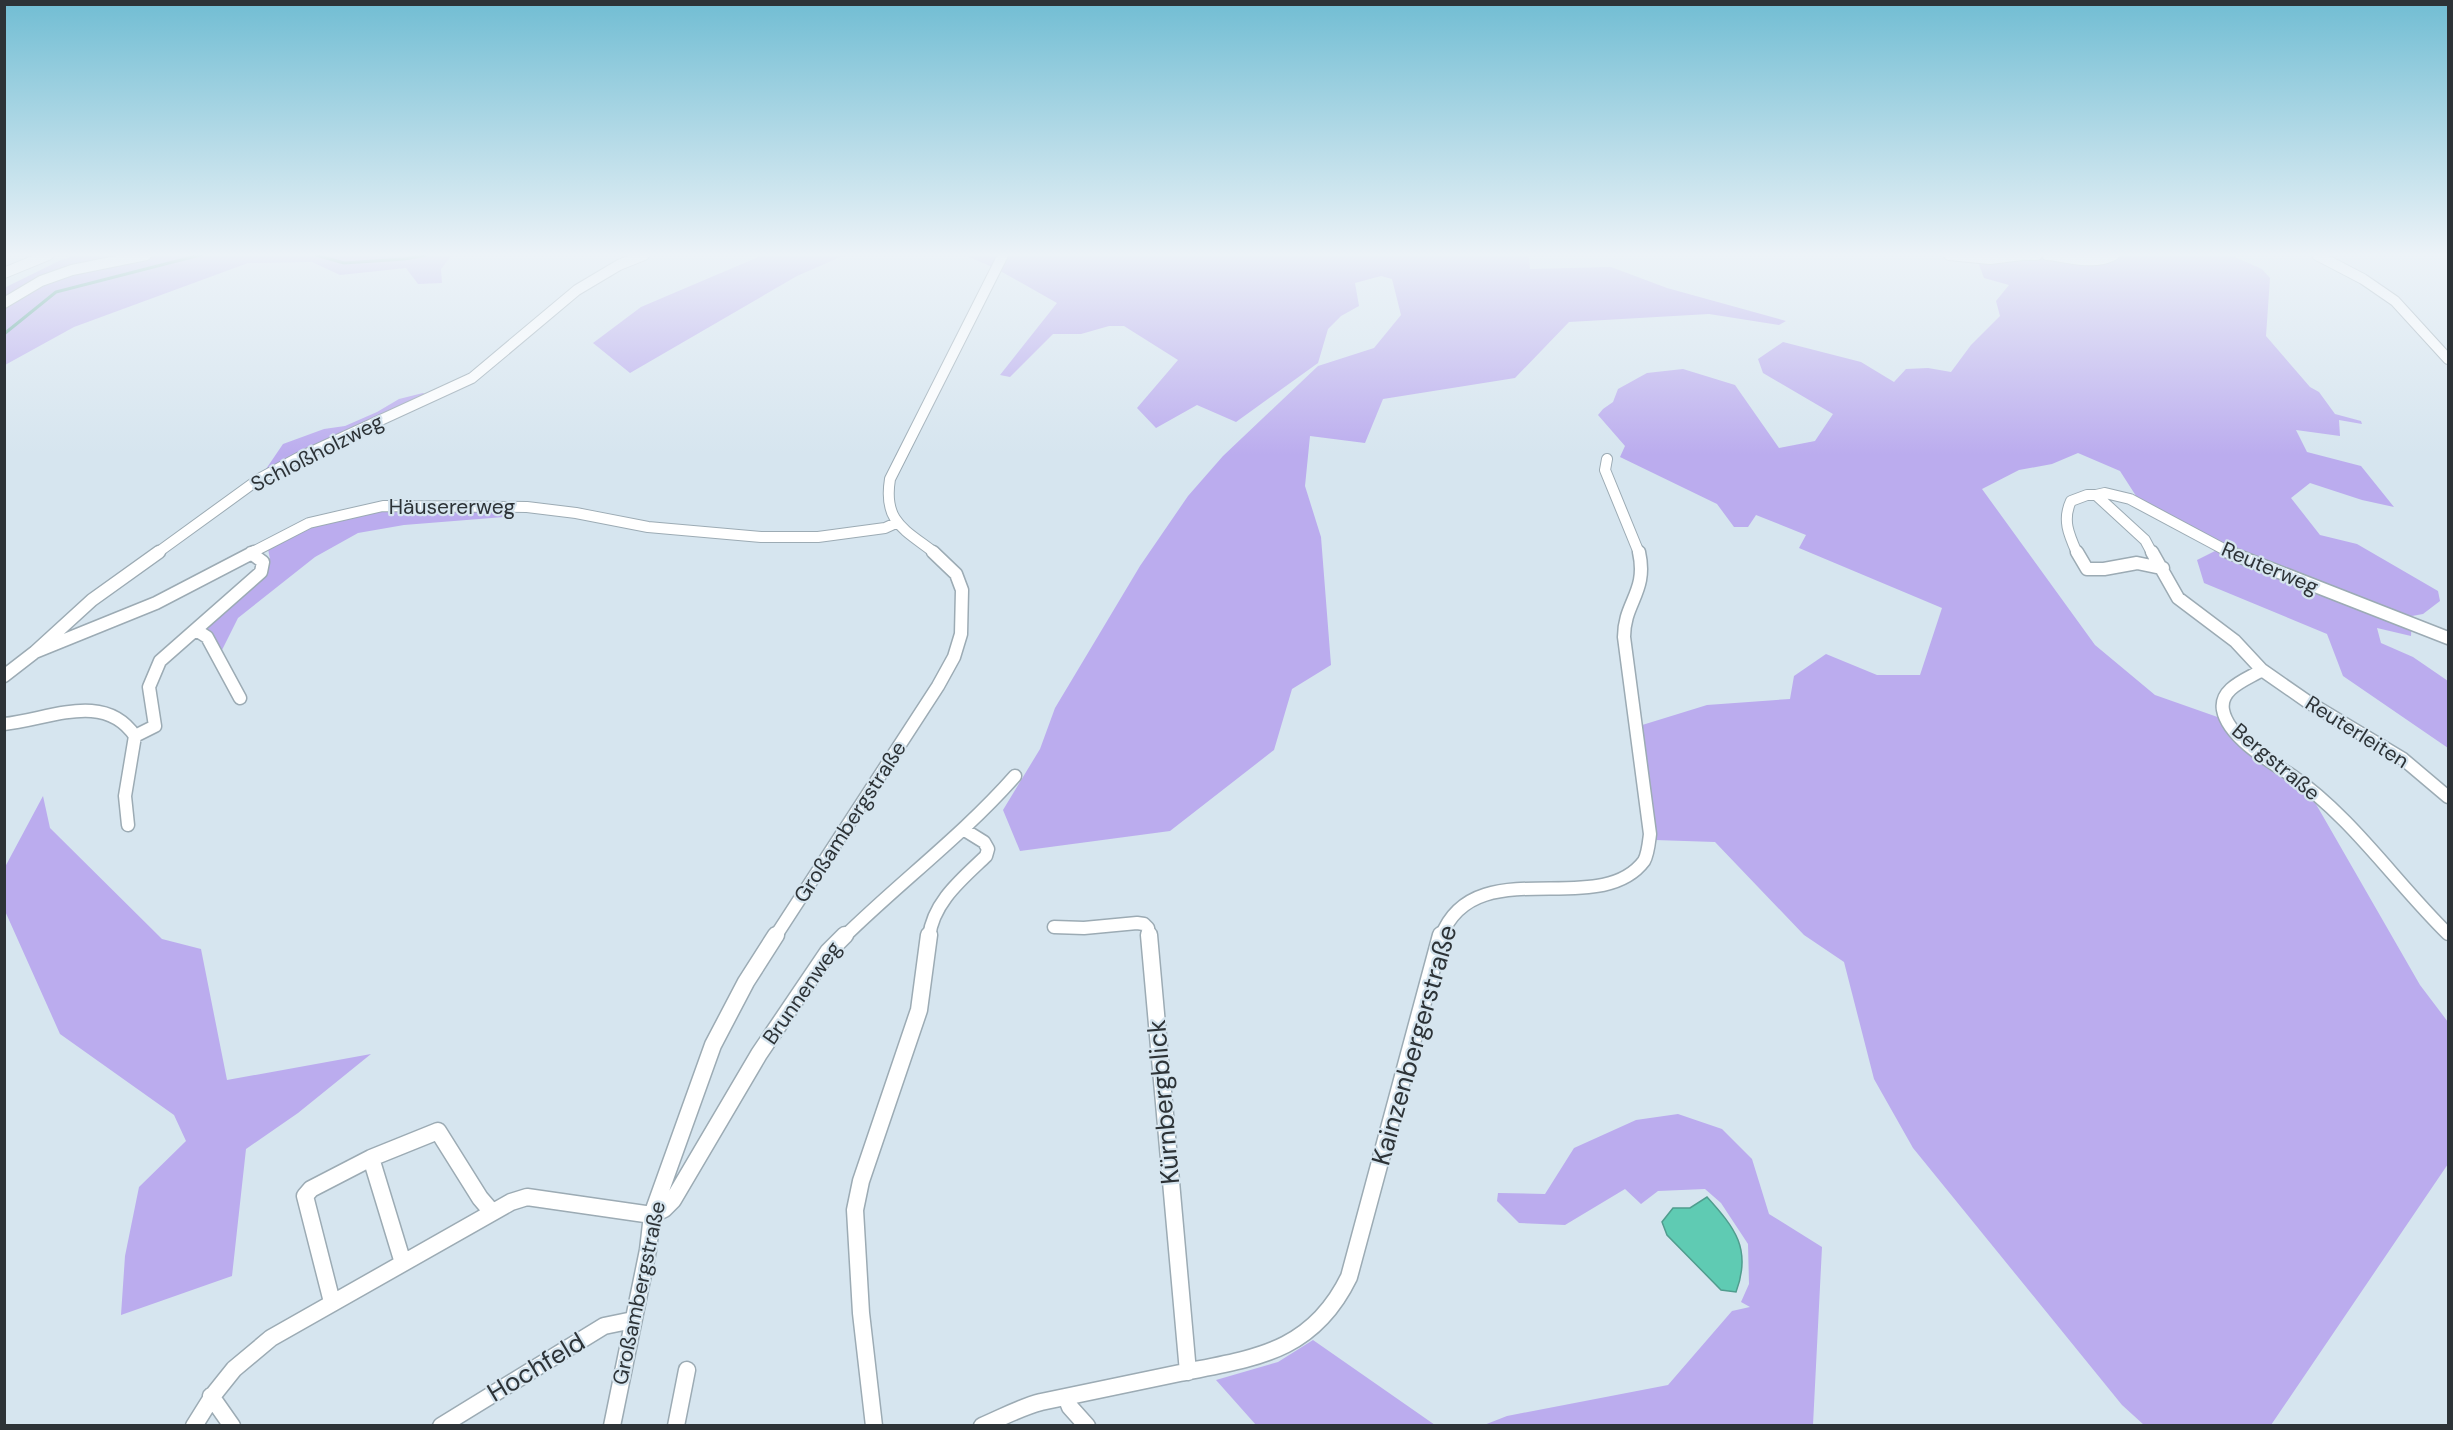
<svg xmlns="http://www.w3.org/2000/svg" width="2453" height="1430" viewBox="0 0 2453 1430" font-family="'DM Sans',sans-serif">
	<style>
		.green { fill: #bbacee }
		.water { fill: #5fcbb3; stroke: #509d8e; stroke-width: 1.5 }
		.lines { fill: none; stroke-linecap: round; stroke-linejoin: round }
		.stream { stroke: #509d8e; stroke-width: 3 }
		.minor-far2-casing { stroke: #9cabb4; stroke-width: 12 }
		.minor-far1-casing { stroke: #9cabb4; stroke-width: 15 }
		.minor-casing { stroke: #9cabb4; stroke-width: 19 }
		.minor-far2 { stroke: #fff; stroke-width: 10 }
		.minor-far1 { stroke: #fff; stroke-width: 12 }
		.minor { stroke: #fff; stroke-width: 16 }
		.labels { text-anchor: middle; stroke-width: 4.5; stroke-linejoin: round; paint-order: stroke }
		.street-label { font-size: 21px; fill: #2d3337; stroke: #d6e5ef }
		.near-street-label { font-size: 26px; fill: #2d3337; stroke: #d6e5ef }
	</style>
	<rect width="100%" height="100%" fill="#d6e5ef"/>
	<path class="green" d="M77,255H452L441,269L442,283L418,284L406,268L340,275L312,262L248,263L74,327L5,365L4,288L61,260Z
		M763,255H845L797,276L630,373L593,343L641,307Z
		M964,255H1529L1530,269L1611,267L1667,288L1786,321L1779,325L1709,314L1569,322L1515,378L1383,399L1365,443L1310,436L1305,486L1321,537L1331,665L1292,689L1274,750L1170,831L1020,851L1003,810L1040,749L1055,708L1140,566L1188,496L1223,456L1318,366L1374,348L1401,315L1392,279L1381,276L1355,283L1359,306L1341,316L1328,329L1318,363L1236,422L1197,405L1156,428L1137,408L1178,360L1124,326H1109L1081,334H1053L1010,377L1000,375L1057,303L995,268Z
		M2121,255H2230L2262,269L2270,278L2266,336L2310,387L2319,392L2335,414L2361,421L2362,424L2339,420L2340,436L2296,430L2307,452L2361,466L2394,507L2362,500L2310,483L2291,498L2320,535L2357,544L2438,591L2440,601L2423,614L2412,616L2411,636L2377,628L2381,643L2413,657L2448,681V748L2343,676L2327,634L2204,583L2197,560L2217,550L2138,499L2120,471L2078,453L2052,464L2019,470L1982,489L2095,645L2155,695L2226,720L2305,785L2420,985L2448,1022V1164L2271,1425H2144L2122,1405L1913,1148L1874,1079L1844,962L1804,935L1715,842L1655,840L1639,726L1707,705L1790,699L1794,676L1826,654L1877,675H1920L1942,608L1799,548L1806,535L1756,515L1748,527H1734L1717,504L1620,457L1625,446L1598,415L1603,409L1613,402L1618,389L1647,373L1683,369L1735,385L1779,448L1815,441L1833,414L1763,373L1758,359L1783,342L1861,362L1894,382L1906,369L1928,368L1951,372L1971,345L2000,316L1996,301L2009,285L1984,278L1978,262L2028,257L2103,263L2115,261Z
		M423,393L429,397L267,473L266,469L283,444L324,429L345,426L377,412L399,399Z
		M511,509L504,517L404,525L358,533L315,557L238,618L222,650L204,628L266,572L270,559L268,549L310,525L362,511Z
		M43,796L50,828L162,939L201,949L227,1080L371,1054L298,1113L246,1149L232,1276L121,1315L125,1256L139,1187L186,1141L174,1115L60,1034L5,911V867Z
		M1678,1114L1722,1129L1752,1159L1769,1214L1822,1247L1813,1425H1484L1507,1416L1668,1385L1732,1311L1750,1307L1741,1302L1749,1284L1748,1244L1721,1203L1705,1189L1658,1191L1641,1204L1625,1189L1565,1225L1519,1223L1497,1201L1498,1193L1545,1194L1574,1148L1636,1120Z
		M1313,1340L1435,1425H1256L1216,1380L1278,1362Z"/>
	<path class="water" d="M1707,1197C1735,1228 1752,1249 1736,1292L1721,1290L1667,1235L1662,1222L1673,1208H1690Z"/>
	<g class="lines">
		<path class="stream" d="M316,255L344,263L404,259L426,255
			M4,334L56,292L200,255"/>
		<defs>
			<path id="minor-far2" d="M1949,255L1990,259L2022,255
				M2025,255H2037
				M2047,255C2069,257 2093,266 2114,255
				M2317,255L2363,279L2395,301L2448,359
				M4,273L48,255
				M4,303L41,281L72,270L146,255
				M1607,459L1605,470L1639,553
				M2096,495L2105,493L2130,499L2231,553
				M157,553L259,479L298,458L472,378L577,290L619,265L644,255
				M251,553L309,523L383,506L527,507L576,513L648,527L761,537H818L885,528L896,523
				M935,553C904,529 883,522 890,479L1003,255
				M2077,553C2069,535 2062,520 2071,501L2087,495H2096L2145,540L2152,553"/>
			<path id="minor-far1" d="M2077,552L2087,569H2104L2137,563L2161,568
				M2152,552L2161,568
				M2228,552L2448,638
				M2161,568H2163
				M2161,568L2178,598L2235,641L2262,670C2248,679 2219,688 2223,710C2228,737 2269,761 2291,775C2352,817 2395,882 2448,934
				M196,630L207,637L240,698
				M35,652L156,603L254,552
				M2262,670L2308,702L2403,759L2448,797
				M4,676L35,652L92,600L159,552
				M4,724C48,720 104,690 135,736L125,796L128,825
				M135,736L155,726L149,687L160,661L261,572L263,562L251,553
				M1054,927L1084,928L1137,923L1144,924L1148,928L1149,937
				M775,937L938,686L954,657L961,634L962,590L956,574L933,552
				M844,937C900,882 963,835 1015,776
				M929,937C933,902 962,879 986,856L988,849L984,842L963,829
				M1441,937C1474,849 1599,921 1644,861C1648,854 1649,842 1650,834L1624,637C1624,602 1648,592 1639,552"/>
			<path id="minor" d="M1149,935L1188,1372
				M371,1158L403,1263
				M332,1302L305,1196L311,1189L371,1158L438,1131L480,1198L492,1212
				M211,1396L232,1426
				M1066,1397L1070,1407L1087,1426
				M194,1426L214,1394L234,1369L271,1338L511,1202L527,1197L652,1215L664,1209L673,1200L759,1054L828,952L845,935
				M441,1426L604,1326L633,1320
				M612,1426L648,1250L652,1215L713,1045L746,982L776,935
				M676,1426L687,1370
				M874,1426L861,1313L855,1210L861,1181L919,1010L929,935
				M982,1426C1001,1418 1021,1407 1041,1402C1087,1392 1134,1383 1180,1373C1254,1358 1312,1353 1349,1277L1441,935"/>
		</defs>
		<use href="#minor-far2" class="minor-far2-casing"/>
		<use href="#minor-far1" class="minor-far1-casing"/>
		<use href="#minor" class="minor-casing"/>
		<use href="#minor-far2" class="minor-far2"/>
		<use href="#minor-far1" class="minor-far1"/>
		<use href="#minor" class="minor"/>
	</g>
	<linearGradient id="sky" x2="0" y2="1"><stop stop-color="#71bdd3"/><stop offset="0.56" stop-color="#edf3f8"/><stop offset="1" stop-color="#edf3f8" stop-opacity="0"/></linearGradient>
	<rect width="2453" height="455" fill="url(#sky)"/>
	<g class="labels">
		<g class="street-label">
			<text transform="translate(317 453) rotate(-27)" y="7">Schloßholzweg</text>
			<text x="452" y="514">Häusererweg</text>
			<text transform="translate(2270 568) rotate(23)" y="7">Reuterweg</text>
			<text transform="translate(2357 732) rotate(32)" y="7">Reuterleiten</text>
			<text transform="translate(2276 762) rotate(40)" y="7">Bergstraße</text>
			<text transform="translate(850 822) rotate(-57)" y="7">Großambergstraße</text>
			<text transform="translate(802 993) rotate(-55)" y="7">Brunnenweg</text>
			<text transform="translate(639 1293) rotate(-78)" y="7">Großambergstraße</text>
		</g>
		<g class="near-street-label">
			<text transform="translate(1414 1045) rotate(-74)" y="9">Kainzenbergerstraße</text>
			<text transform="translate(1163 1102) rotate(-95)" y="9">Kürnbergblick</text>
			<text transform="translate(536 1367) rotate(-31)" y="9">Hochfeld</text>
		</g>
	</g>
	<rect width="2453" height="1430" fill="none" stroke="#2d3337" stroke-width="12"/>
</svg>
